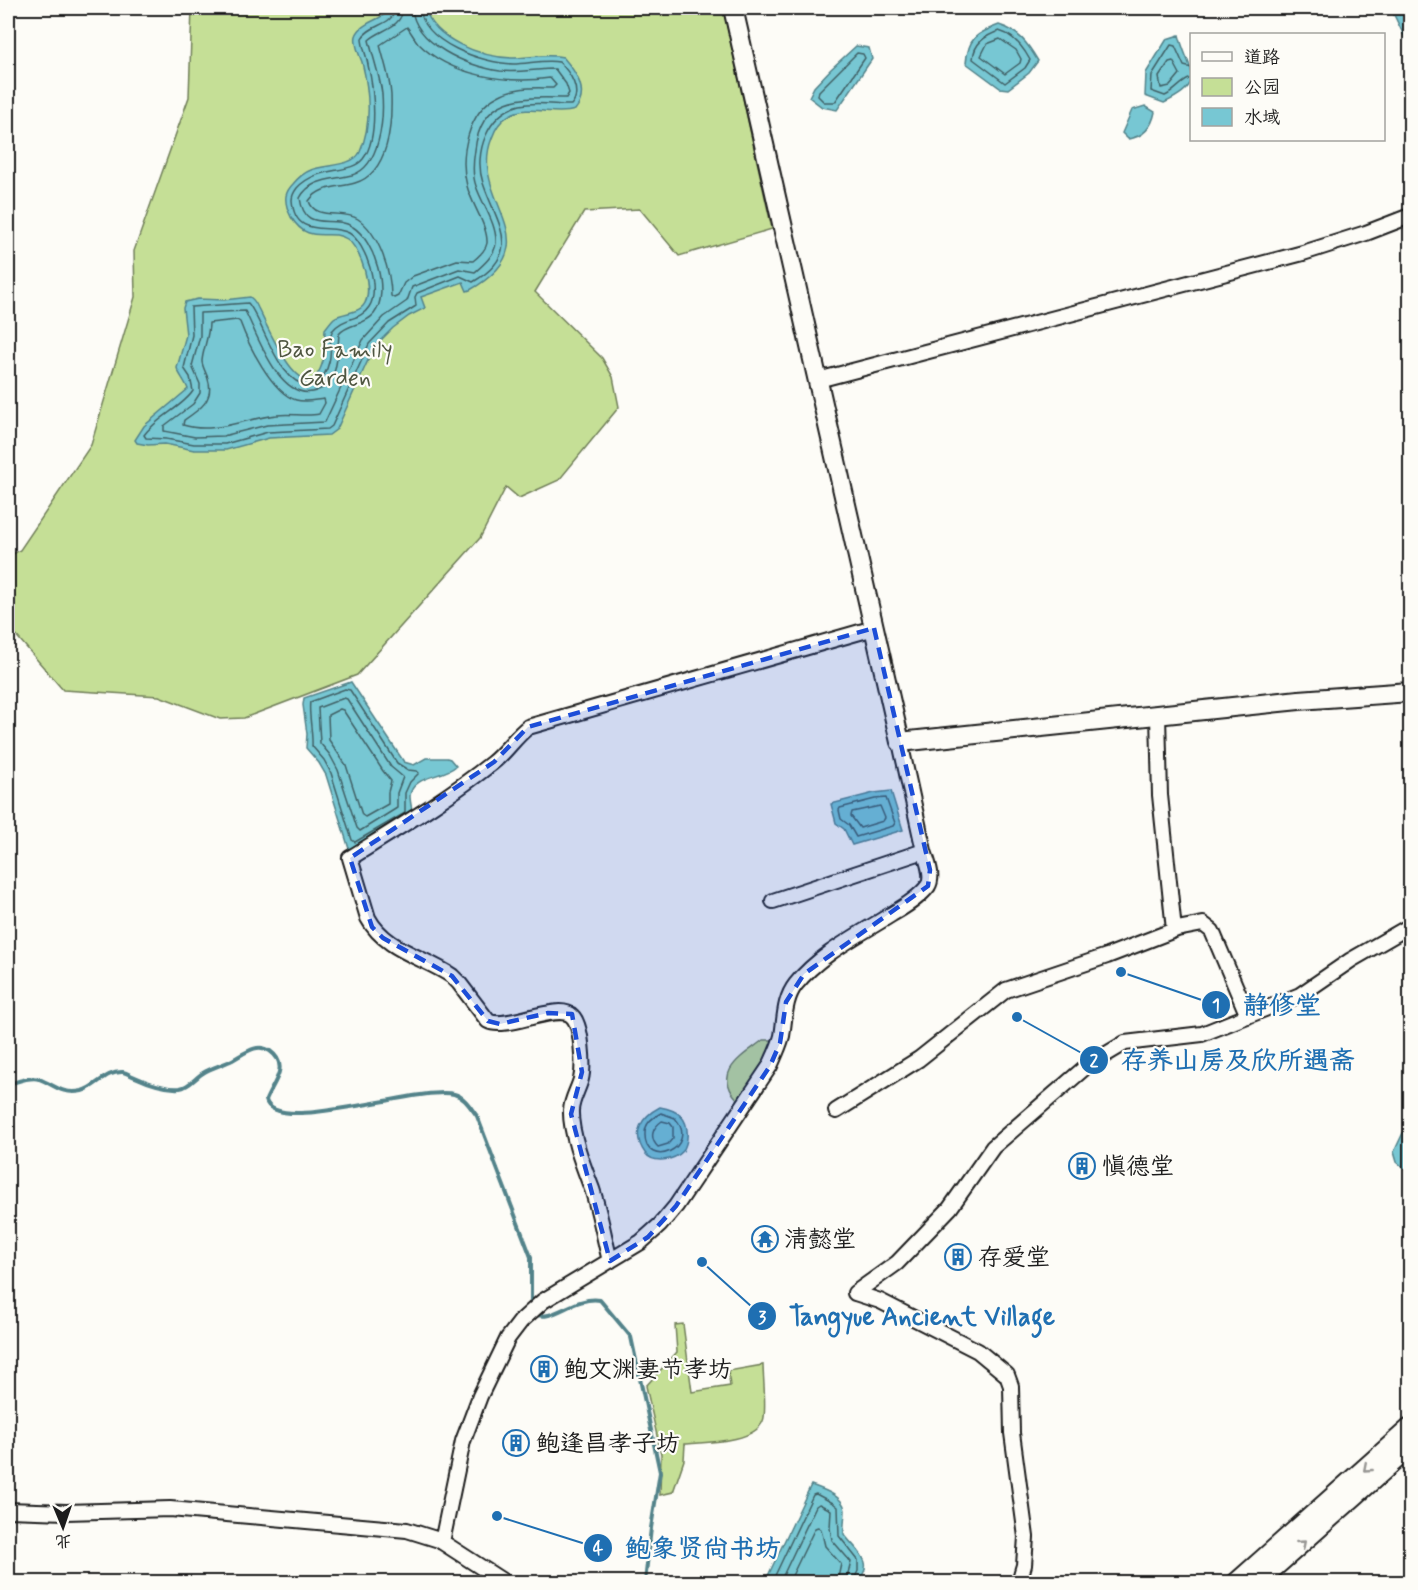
<svg xmlns="http://www.w3.org/2000/svg" width="1418" height="1590" viewBox="0 0 1418 1590" font-family="Mynerve,'LXGW WenKai TC',sans-serif">
	<style>
		.green { fill: #c5df96; stroke: #707e59; stroke-width: 1.5 }
		.water { fill: #77c7d3; stroke: #53838a; stroke-width: 1.5 }
		.lines { fill: none; stroke-linecap: round; stroke-linejoin: round }
		.shore { stroke: #406065; stroke-width: 1.5 }
		.stream { stroke: #53838a; stroke-width: 4 }
		.minor-casing { stroke: #1c1c1c; stroke-width: 18 }
		.major-casing { stroke: #1c1c1c; stroke-width: 22 }
		.minor { stroke: #fdfcf7; stroke-width: 14 }
		.major { stroke: #fdfcf7; stroke-width: 18 }
		.oneway { stroke: #989794 }
		.marked { fill: #1d4ed8; fill-opacity: 0.2; stroke: #1d4ed8; stroke-width: 4.5; stroke-dasharray: 12 8; stroke-linejoin: round }
		.labels { text-anchor: middle; stroke-width: 4.5; stroke-linejoin: round; paint-order: stroke }
		.park-label { font-size: 24px; fill: #4f5641; stroke: #fdfcf7 }
		.poi-label { font-size: 24px; fill: #1c1c1c; stroke: #fdfcf7; text-anchor: start }
		.leader { fill: none; stroke: #1f6fb2; stroke-width: 2 }
		.callout-dot { fill: #1f6fb2; stroke: #fdfcf7; stroke-width: 2 }
		.mark-label { font-size: 18px; text-anchor: middle; font-weight: bold; fill: #fff }
		.callout-label { font-size: 26px; text-anchor: middle; font-weight: bold; fill: #1f6fb2; stroke: #fdfcf7; stroke-width: 4.5; stroke-linejoin: round; paint-order: stroke }
	</style>
	<rect width="100%" height="100%" fill="#fdfcf7"/>
	<filter id="ink" filterUnits="userSpaceOnUse"><feTurbulence type="fractalNoise" baseFrequency=".0167" numOctaves="2"/><feDisplacementMap in="SourceGraphic" scale="12" xChannelSelector="R" yChannelSelector="G"/><feConvolveMatrix kernelMatrix="1 2 1 2 8 2 1 2 1" color-interpolation-filters="sRGB"/></filter>
	<g filter="url(#ink)">
		<path class="green" d="M192,8H723L772,229L679,256L640,209L584,212L535,292L602,358L613,377L619,407L559,480L519,498L506,487L480,538L357,675L244,718L220,719L159,696L63,690L8,626V557L20,550L91,445L135,297L134,251L189,97Z
			M763,1040H775L768,1059L738,1100C711,1072 743,1056 763,1040Z
			M683,1324L692,1392L730,1386L728,1371L763,1365C763,1377 767,1413 763,1421C754,1443 705,1442 685,1444L684,1460L673,1492L660,1495L661,1454L646,1386L677,1352L675,1325Z"/>
		<path class="water" d="M390,8H425C434,40 481,57 512,58C529,58 547,53 563,57C576,72 590,92 575,110C554,117 528,103 508,116C500,121 495,129 492,138C467,200 556,241 470,290L467,291L463,282L421,297L425,308L409,316L393,328L374,347L337,429L329,435L269,438L226,450H194L165,444L148,445L137,443L135,440L144,426L188,389C185,381 178,373 177,368L186,335L183,308L185,302L198,299L224,300L250,297C254,300 256,303 258,308C266,323 306,420 323,361C327,350 324,339 325,329C328,325 331,321 334,318C343,312 356,314 363,306C375,292 361,249 347,239C329,227 309,247 291,217C288,211 285,203 286,196C287,191 289,188 293,184C298,178 303,173 311,170C325,164 353,167 360,152C372,124 369,90 362,62C359,54 354,44 356,36C361,21 383,21 390,8Z
			M1389,8H1410V48L1393,13Z
			M999,25C1019,31 1028,44 1038,61L1029,73L1008,89L1000,88L966,63C968,38 977,33 999,25Z
			M1179,35C1187,69 1210,82 1164,103L1145,96L1146,73L1167,39Z
			M856,46L869,48L872,59L837,110L822,107L809,97L814,87L831,69Z
			M1145,106L1155,112C1152,127 1143,137 1128,139L1122,133L1132,110Z
			M351,682L404,762L414,765L426,758H447L450,759L456,766C443,778 412,775 410,796C410,802 412,809 413,815L350,852L326,775L319,763L306,748L307,734L303,705L304,698Z
			M891,791L903,830L852,845L844,829L836,823L831,804L874,793Z
			M660,1107C678,1110 689,1118 687,1138C687,1142 685,1147 683,1151C674,1161 653,1164 645,1153C631,1133 641,1117 660,1107Z
			M1410,1125V1173L1397,1162L1394,1152L1403,1133Z
			M811,1485C822,1489 844,1496 845,1510C845,1518 843,1526 844,1534C854,1549 879,1563 856,1582H768L766,1580Z"/>
		<g class="lines">
			<path class="shore" d="M396,8C393,26 370,24 362,38C362,47 367,56 368,65C374,89 379,138 363,159C350,175 318,165 297,188C294,192 292,195 292,200C295,241 330,222 349,233C366,243 381,290 369,307C360,321 344,316 332,331C329,341 332,352 329,362C327,371 322,381 314,384C281,394 263,320 248,303L191,307L192,335L184,368L190,377L193,391C183,407 157,417 144,435L146,438L166,439L194,444H225L268,432L328,429L332,426L369,344L389,323L416,306L415,297L417,293L460,276L473,282C525,252 496,223 483,183C473,153 488,113 520,105C536,101 555,105 571,105C583,92 570,72 559,62C545,59 528,64 513,64C482,63 423,43 420,8
				M403,8C402,28 381,29 369,40C373,58 380,76 382,94C384,119 380,167 352,175C332,180 311,178 300,198C305,235 332,213 353,227C374,240 391,293 374,314C364,326 348,323 339,334C337,354 340,387 312,392C278,398 257,334 245,311L200,313V336L192,366L200,384V393L193,404L164,426V431L195,437L223,436L267,425L325,422L363,340L384,317L407,301L412,287L459,269L475,272C483,265 495,255 496,243C497,224 482,204 476,186C472,175 473,162 475,150C481,94 524,97 566,98L569,93L566,84L555,69C537,69 519,73 500,71C469,67 414,44 412,8
				M407,27C411,32 414,38 418,43C450,76 507,84 550,78L556,85L553,88C534,88 516,86 498,96C468,111 459,156 467,186C471,203 488,226 487,243C486,250 478,257 473,261L457,260L413,276L404,283L398,296L394,298L391,296C391,272 379,233 358,219C343,209 315,221 309,201C320,185 339,188 355,183C389,173 392,124 391,95C390,78 384,61 380,45Z
				M999,31C1014,35 1023,47 1030,60L1025,68L1005,83L973,59C974,43 985,36 999,31Z
				M1000,39L1016,50L1021,59L1020,63L1005,74L981,56L987,44Z
				M857,53L863,54L865,58L835,102H824L818,96L819,91Z
				M1173,61L1180,74L1170,86L1161,88L1159,77L1169,62Z
				M1192,68L1184,66L1175,46L1171,45L1152,75L1151,91L1165,96C1175,92 1183,79 1192,78
				M237,320L240,322C248,344 272,393 296,400C306,403 314,400 324,399L325,403L319,414C306,417 291,413 277,415C246,418 214,435 183,425L184,420C199,410 215,400 208,379C207,374 202,367 202,361C203,349 209,337 209,323Z
				M345,689L350,690L397,763L408,770L417,771L419,773L410,782L405,793V813L355,842L352,840L331,773L324,760L312,746C313,734 308,711 310,702Z
				M344,698L347,699L391,767L403,777L397,793V808L360,831L357,828L338,770L330,755L320,743L318,708Z
				M340,709L343,710L383,771L391,781L388,792V804L365,817L362,815L346,765L329,740L328,715Z
				M886,798L895,823L893,826L856,837L849,825L841,819L839,810L840,808L875,799Z
				M880,806L885,818L883,821L860,828L851,816L852,812Z
				M661,1113L675,1118C701,1148 644,1172 645,1134C645,1123 652,1118 661,1113Z
				M662,1121L670,1123L673,1127V1138L668,1144L658,1147C649,1138 652,1128 662,1121Z
				M772,1582L813,1495L816,1494L833,1503L838,1507L839,1536L858,1560V1571L853,1582
				M780,1582L816,1506L819,1504L831,1510L830,1528L832,1540L851,1562L846,1582
				M789,1582L815,1528L818,1527L821,1529L825,1546L841,1564L837,1582"/>
			<path class="stream" d="M8,1084C17,1082 30,1076 39,1079C55,1085 62,1095 82,1091C97,1087 105,1071 123,1072C128,1073 131,1076 135,1077C148,1083 166,1089 180,1088C189,1087 195,1078 203,1073C211,1068 219,1066 228,1062C241,1057 255,1041 270,1051C291,1066 272,1084 266,1100C273,1136 422,1085 454,1094C465,1097 470,1107 477,1116L531,1257V1308
				M534,1314C553,1323 573,1296 600,1300L631,1337L660,1472L651,1528L645,1582"/>
			<defs>
				<path id="minor" d="M818,380L1303,253L1366,233L1410,216
					M1158,715L1160,795L1174,930
					M773,901L924,851L900,742
					M836,1111L919,1059L1006,990L1107,956L1177,929L1203,924L1212,931L1248,1016
					M610,1261C604,1237 600,1213 592,1189C584,1168 570,1133 571,1110C572,1098 578,1090 581,1079C584,1067 582,1025 572,1016C558,1002 506,1031 488,1021L459,983L452,976C424,957 385,950 368,918L350,858C398,828 448,798 492,763C506,752 514,738 528,727L874,628
					M855,1293L897,1263L950,1208L993,1147L1088,1065L1125,1043L1202,1034L1300,995L1351,960L1410,926
					M855,1293L880,1301L978,1351L1007,1375L1011,1386L1012,1433L1026,1537L1024,1565L1019,1582
					M8,1510L66,1512L170,1509L407,1530L439,1540L504,1582
					M442,1542L463,1441L480,1396L508,1338L521,1321L543,1301L641,1242L660,1225L676,1206L770,1066C774,1057 779,1047 782,1036C785,1018 784,999 796,984C820,954 859,935 892,914C904,907 919,898 928,886C934,876 927,861 924,851"/>
				<path id="major" d="M733,8L900,742L1299,700L1410,692
					M1237,1582L1410,1428
					M1258,1582L1410,1447"/>
			</defs>
			<use href="#minor" class="minor-casing"/>
			<use href="#major" class="major-casing"/>
			<use href="#minor" class="minor"/>
			<use href="#major" class="major"/>
		</g>
		<defs><path id="oneway-chevron" d="M-2-3.5L2.5 0L-2 3.5" fill="none" stroke-width="1.6" stroke-linecap="round" stroke-linejoin="round" transform="scale(1.5)"/></defs>
		<g class="oneway">
			<use href="#oneway-chevron" transform="translate(1367 1468) rotate(139)"/>
			<use href="#oneway-chevron" transform="translate(1302 1544) rotate(-41)"/>
		</g>
	</g>
	<path class="marked" d="M874,628L930,870L928,886L804,974L786,1002L780,1043L770,1066L676,1206L648,1237L610,1261L571,1114L582,1072L572,1014L548,1013L500,1024L488,1021L452,976L383,938L372,927L350,858L494,762L528,727Z"/>
	<defs>
		<symbol id="building-ring" viewBox="-11 -11 22 22"><circle r="9.5" fill="#fdfcf7" stroke="#1f6fb2" stroke-width="1.5"/><path d="M-4-6H4V6H1V3H-1V6H-4ZM-2.5-4.3h1.7v1.8h-1.7ZM.8-4.3h1.7v1.8H.8ZM-2.5-1h1.7V.8h-1.7ZM.8-1h1.7V.8H.8Z" fill="#1f6fb2"/></symbol>
		<symbol id="temple-ring" viewBox="-11 -11 22 22"><circle r="9.5" fill="#fdfcf7" stroke="#1f6fb2" stroke-width="1.5"/><path d="M0-6L5-2H3V0L6.5 2.5H4V6H1.5V3h-3V6H-4V2.5H-6.5L-3 0V-2H-5Z" fill="#1f6fb2"/></symbol>
	</defs>
	<g fill-rule="evenodd">
		<use href="#building-ring" x="1067" y="1151" width="30" height="30"/>
		<use href="#temple-ring" x="750" y="1224" width="30" height="30"/>
		<use href="#building-ring" x="943" y="1242" width="30" height="30"/>
		<use href="#building-ring" x="529" y="1354" width="30" height="30"/>
		<use href="#building-ring" x="501" y="1428" width="30" height="30"/>
	</g>
	<g class="labels">
		<g class="park-label">
			<text x="335" y="357">Bao Family<tspan x="335" dy="28">Garden</tspan></text>
		</g>
		<g class="poi-label">
			<text x="1102" y="1174">慎德堂</text>
			<text x="784" y="1247">清懿堂</text>
			<text x="978" y="1265">存爱堂</text>
			<text x="564" y="1377">鲍文渊妻节孝坊</text>
			<text x="536" y="1451">鲍逢昌孝子坊</text>
		</g>
	</g>
	<path class="leader" d="M1121 972L1216 1005M1017 1017L1094 1060M702 1262L762 1316M497 1516L598 1548"/>
	<g class="callout-dot">
		<circle cx="1121" cy="972" r="6"/>
		<circle cx="1017" cy="1017" r="6"/>
		<circle cx="702" cy="1262" r="6"/>
		<circle cx="497" cy="1516" r="6"/>
		<circle cx="1216" cy="1005" r="15"/>
		<circle cx="1094" cy="1060" r="15"/>
		<circle cx="762" cy="1316" r="15"/>
		<circle cx="598" cy="1548" r="15"/>
	</g>
	<g class="mark-label">
		<text x="1216" y="1011">1</text>
		<text x="1094" y="1066">2</text>
		<text x="762" y="1323">3</text>
		<text x="598" y="1554">4</text>
	</g>
	<g class="callout-label">
		<text x="1282" y="1014">静修堂</text>
		<text x="1238" y="1069">存养山房及欣所遇斋</text>
		<text x="922" y="1325">Tangyue Ancient Village</text>
		<text x="703" y="1557">鲍象贤尚书坊</text>
	</g>
	<rect width="1418" height="1590" fill="none" stroke="#fdfcf7" stroke-width="30"/>
	<rect x="15" y="15" width="1388" height="1560" fill="none" stroke="#1c1c1c" stroke-width="2" filter="url(#ink)"/>
	<rect x="1190" y="33" width="195" height="108" fill="#fdfcf7" stroke="#a3a29f" stroke-width="1.5"/>
	<rect x="1202" y="52" width="30" height="9" fill="#fdfcf7" stroke="#a3a29f" stroke-width="1.5"/>
	<text x="1244" y="63" font-size="18" fill="#1c1c1c">道路</text>
	<rect x="1202" y="78" width="30" height="18" fill="#c5df96" stroke="#a3a29f" stroke-width="1.5"/>
	<text x="1244" y="93" font-size="18" fill="#1c1c1c">公园</text>
	<rect x="1202" y="108" width="30" height="18" fill="#77c7d3" stroke="#a3a29f" stroke-width="1.5"/>
	<text x="1244" y="123" font-size="18" fill="#1c1c1c">水域</text>
	<g transform="translate(63 1527) rotate(178)" stroke="#fdfcf7" stroke-width="4.5" paint-order="stroke">
	<path d="M0-4.5L10 22L0 15L-10 22Z" fill="#1c1c1c"/>
	<text y="-9" font-size="16" font-weight="bold" text-anchor="middle" fill="#1c1c1c">北</text>
	</g>
</svg>
